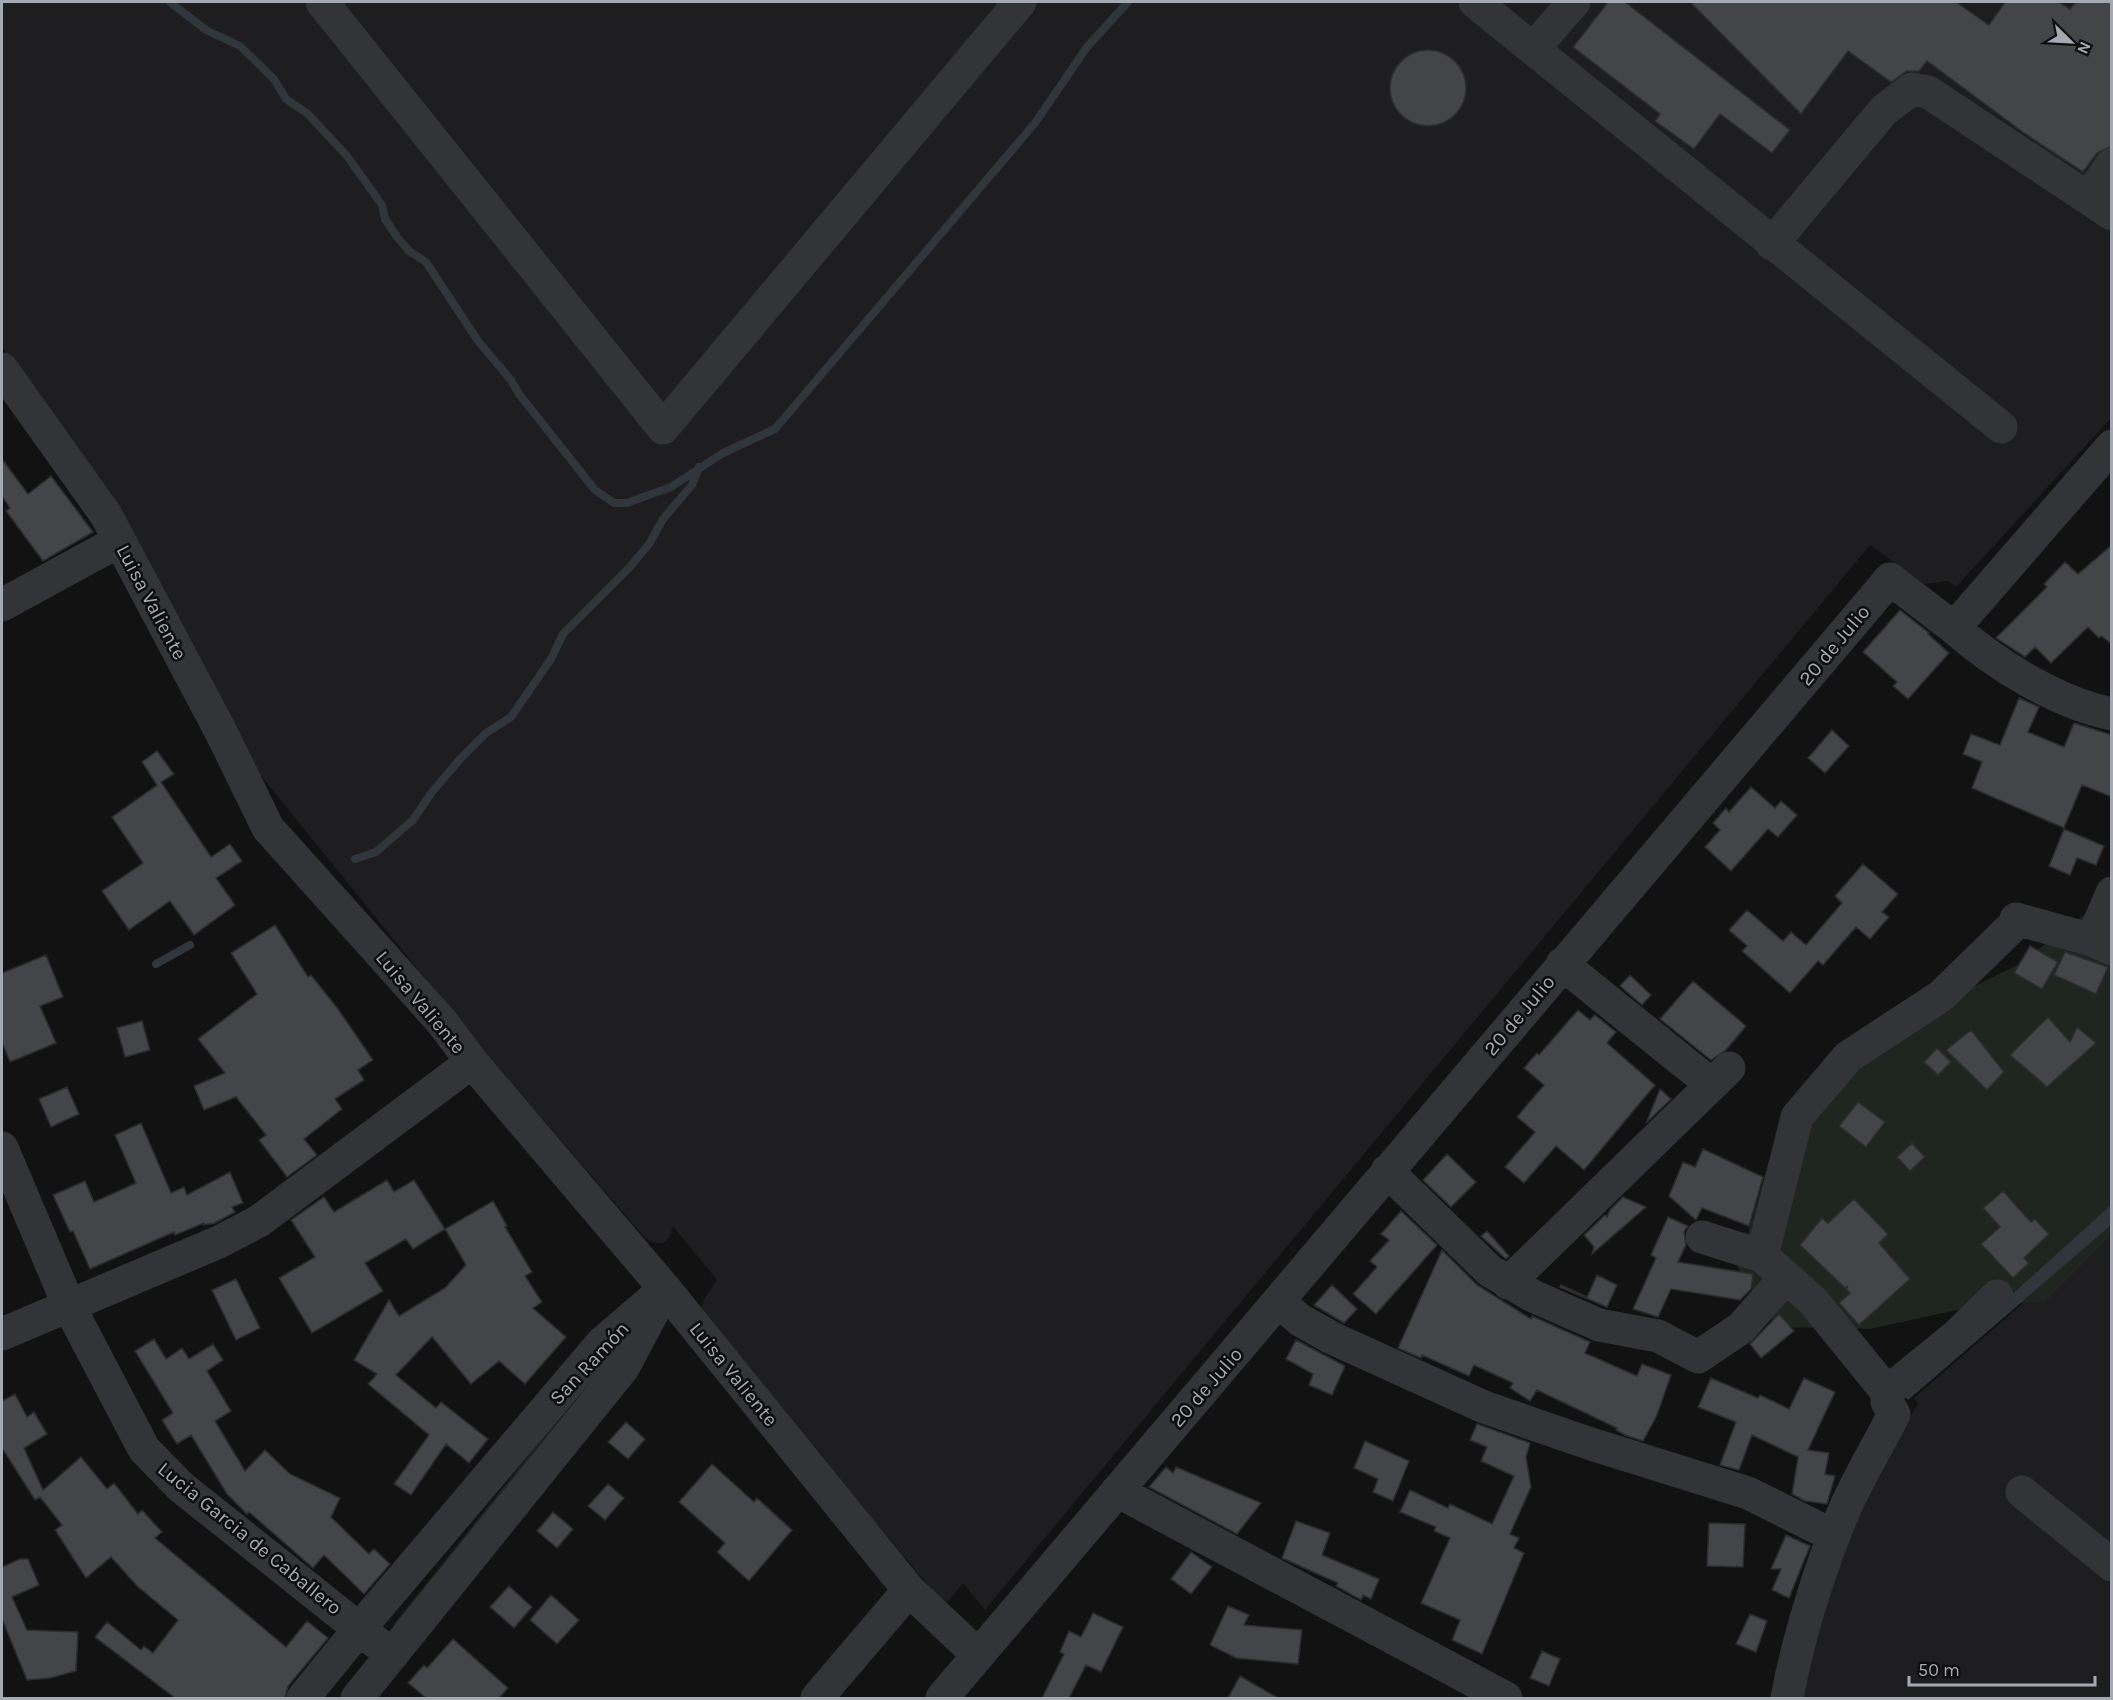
<svg xmlns="http://www.w3.org/2000/svg" width="2113" height="1700" viewBox="0 0 2113 1700" font-family="Karla,sans-serif">
	<style>
		.built { fill: #1e1e20 }
		.green { fill: #1f251f }
		.water { fill: #2f373c }
		.lines { fill: none; stroke-linecap: round; stroke-linejoin: round }
		.stream { stroke: #2f373c; stroke-width: 8 }
		.building { fill: #444548; stroke: #2c2c2f; stroke-width: 1.5 }
		.minor { stroke: #333438; stroke-width: 33 }
		.labels { text-anchor: middle; stroke-width: 5; stroke-linejoin: round; paint-order: stroke }
		.street-label { font-size: 20px; fill: #a5aab2; stroke: #0d0d0e }
	</style>
	<rect width="100%" height="100%" fill="#121213"/>
	<path class="built" d="M2,2H2111V418L1956,587L1948,581L1924,584L1870,545L985,1610L963,1583L945,1605L702,1317L701,1308L704,1299L717,1280L673,1226L669,1238L663,1243H654L646,1239L484,1051L240,750L110,504L2,347Z
		M2111,1218V1698H1800L1858,1501L1918,1404L1914,1398L2074,1259Z"/>
	<path class="green" d="M2111,895V1235L2045,1302L1989,1303L1870,1329L1777,1327L1738,1268L1769,1161L1879,1034L2017,965Z
		M605,1363L396,1625L394,1624L602,1364Z"/>
	<path class="water" d="M2111,1205V1225L1908,1400L1903,1393Z"/>
	<g class="lines">
		<path class="stream" d="M170,2L206,30L240,46L274,79L286,99L308,114L347,156L382,205L385,219L397,237L409,251L426,262L478,341L511,380L519,394L595,490L614,503H627L671,487L723,453L775,429L1035,123L1087,47L1128,2
			M355,859L376,852L413,820L432,792L461,758L486,733L511,717L551,659L563,634L629,568L649,544L663,519L692,485L699,467
			M156,964L190,945"/>
	</g>
	<path class="building" d="M1608,2H1625L1790,130L1772,153L1720,114L1694,149L1655,121L1660,114L1573,47Z
		M1690,2H1956L1989,25L2005,2H2059L2070,9L2076,2H2112V146L2097,153L2083,172L2024,133L1927,61L1919,71H1907L1891,82L1848,51L1801,114Z
		M1390 88a38 38 0 1 1 76 0a38 38 0 1 1-76 0Z
		M2,459L28,494L51,476L93,532L43,561L6,511L10,508L2,496Z
		M2112,545V644L2101,636L2099,638L2088,627L2051,663L2035,647L2025,657L1996,638L2047,587L2044,584L2065,562L2078,574Z
		M1900,610L1929,633L1928,634L1949,653L1908,699L1893,686L1897,682L1863,652Z
		M2019,698L2039,707L2028,732L2064,747L2074,723L2112,735V797L2082,785L2064,828L1972,788L1982,762L1963,754L1971,734L2000,745Z
		M1832,730L1849,746L1825,773L1808,758Z
		M157,751L174,774L161,782L211,857L230,844L242,861L216,878L235,905L194,935L170,901L129,930L102,891L143,863L112,817L157,785L142,762Z
		M1751,787L1775,808L1781,801L1797,815L1778,837L1768,829L1731,871L1705,847L1720,830L1713,823L1726,808L1729,812Z
		M2064,829L2104,846L2096,865L2077,858L2070,875L2049,866Z
		M1863,864L1898,894L1882,912L1889,917L1870,939L1856,927L1823,965L1818,961L1790,993L1742,951L1747,946L1729,930L1747,910L1783,941L1791,932L1806,945L1842,903L1835,896Z
		M275,925L308,977L311,975L338,1009L373,1060L358,1070L364,1080L335,1099L342,1109L304,1139L317,1155L287,1177L259,1140L266,1135L236,1097L204,1110L194,1086L225,1073L198,1039L257,994L231,953Z
		M2030,946L2058,962L2042,989L2014,973Z
		M2065,952L2108,967L2096,994L2054,975Z
		M46,955L63,997L40,1006L56,1043L10,1062L2,1042V973Z
		M1630,975L1651,995L1642,1005L1620,986Z
		M1693,981L1746,1026L1726,1050L1711,1060L1660,1019Z
		M1578,1010L1590,1020L1595,1015L1616,1032L1607,1043L1655,1085L1584,1170L1556,1146L1524,1183L1505,1167L1535,1132L1517,1117L1544,1085L1524,1068L1537,1053L1539,1055Z
		M2048,1017L2070,1042L2077,1027L2096,1043L2047,1087L2010,1055Z
		M142,1021L150,1050L125,1057L117,1028Z
		M1971,1030L2004,1072L1987,1090L1946,1050Z
		M1937,1048L1951,1062L1938,1075L1924,1062Z
		M67,1087L79,1114L51,1127L39,1099Z
		M1660,1089L1671,1099L1646,1123Z
		M1858,1102L1885,1122L1866,1147L1839,1126Z
		M141,1123L171,1193L184,1187L187,1195L230,1172L243,1203L232,1207L235,1212L215,1223L204,1225V1223L175,1235L174,1232L90,1269L73,1231L70,1232L53,1195L85,1181L94,1202L136,1183L115,1135Z
		M1912,1143L1925,1157L1910,1171L1897,1157Z
		M1703,1149L1763,1177L1749,1226L1702,1208L1696,1220L1669,1196L1683,1162L1695,1167Z
		M1447,1154L1476,1182L1451,1207L1423,1180Z
		M387,1180L394,1192L414,1180L445,1229L413,1249L406,1239L365,1263L383,1291L312,1333L279,1278L315,1257L291,1220L324,1197L334,1212Z
		M2003,1191L2031,1222L2035,1219L2049,1234L2024,1258L2029,1263L2013,1278L1981,1244L2000,1227L1983,1208Z
		M1623,1197L1646,1207L1592,1254L1594,1247L1584,1235L1605,1215L1607,1217L1610,1210Z
		M1854,1199L1888,1234L1879,1243L1910,1279L1859,1325L1839,1303L1850,1293L1846,1289L1848,1286L1845,1288L1800,1245L1822,1218L1828,1223Z
		M493,1201L507,1226L505,1227L532,1272L525,1276L542,1302L533,1308L566,1337L525,1384L499,1361L471,1384L432,1337L396,1375L436,1408L441,1402L488,1439L469,1463L446,1444L411,1495L394,1484L429,1435L368,1384L377,1374L354,1360L389,1300L399,1316L445,1288L466,1265L445,1229Z
		M1401,1211L1437,1245L1376,1314L1353,1294L1377,1267L1370,1261L1389,1240L1381,1234Z
		M1668,1217L1688,1226L1684,1232L1686,1245L1678,1262L1753,1274L1751,1289L1740,1300L1671,1289L1658,1317L1633,1309L1656,1258L1651,1255Z
		M1487,1231L1509,1256L1506,1259L1481,1236Z
		M1442,1250L1477,1285L1531,1319L1532,1316L1590,1342L1585,1353L1637,1376L1642,1364L1671,1375L1657,1415L1643,1441L1625,1435L1616,1430L1617,1428L1537,1390L1530,1401L1510,1388L1513,1383L1474,1365L1469,1376L1422,1355L1421,1358L1398,1348Z
		M1597,1275L1617,1285L1607,1307L1560,1287L1561,1285L1587,1297Z
		M236,1279L260,1328L236,1340L212,1290Z
		M1332,1285L1357,1309L1344,1323L1314,1305Z
		M1779,1314L1794,1331L1761,1358L1750,1344Z
		M154,1339L166,1359L182,1348L189,1359L213,1344L223,1360L207,1371L231,1411L215,1421L245,1471L265,1450L290,1474L340,1498L331,1517L369,1554L374,1549L390,1564L364,1594L324,1555L313,1568L249,1512L247,1514L227,1494L191,1435L177,1444L162,1420L173,1413L135,1351Z
		M1296,1340L1345,1366L1332,1395L1309,1385L1313,1374L1286,1359Z
		M1711,1378L1758,1398L1760,1395L1789,1409L1804,1378L1835,1392L1808,1450L1829,1453L1825,1474L1835,1476L1827,1504L1805,1501L1792,1494L1798,1457L1752,1435L1739,1470L1720,1465L1736,1422L1698,1407Z
		M15,1394L27,1417L34,1412L47,1434L24,1448L43,1490L81,1457L107,1489L114,1483L138,1514L142,1510L162,1532L155,1538L286,1647L307,1621L328,1638L288,1686L285,1698H175L95,1637L107,1622L141,1650L144,1646L153,1653L178,1620L137,1586L111,1557L86,1578L55,1530L62,1525L40,1497L35,1500L2,1448V1401Z
		M626,1422L645,1439L628,1459L608,1442Z
		M1477,1424L1530,1443L1526,1457L1531,1487L1510,1534L1519,1538L1514,1548L1524,1553L1482,1654L1452,1640L1460,1620L1421,1603L1450,1538L1434,1531L1436,1527L1400,1512L1410,1490L1448,1508L1450,1504L1492,1524L1514,1476L1481,1461L1487,1447L1470,1440Z
		M1365,1441L1409,1461L1393,1501L1373,1492L1378,1479L1354,1468Z
		M712,1464L754,1502L757,1498L792,1530L749,1581L717,1552L725,1543L679,1502Z
		M1166,1467L1173,1473L1176,1467L1261,1503L1237,1534L1149,1487Z
		M608,1484L624,1498L605,1520L588,1506Z
		M553,1512L573,1529L557,1548L537,1531Z
		M1296,1521L1330,1533L1322,1555L1379,1579L1371,1599L1363,1595L1361,1600L1336,1586L1338,1583L1282,1558Z
		M1709,1523L1745,1524L1743,1567L1707,1566Z
		M1786,1535L1810,1546L1789,1598L1772,1590L1781,1569H1771Z
		M1191,1552L1212,1567L1191,1594L1171,1579Z
		M20,1559H28L39,1585L12,1597L27,1630L78,1632L76,1671L50,1678L27,1680L2,1619V1567Z
		M509,1586L532,1607L514,1628L490,1607Z
		M551,1595L579,1620L557,1644L530,1620Z
		M1228,1606L1249,1615L1244,1625L1302,1630L1298,1664L1236,1658L1210,1645Z
		M1093,1613L1123,1627L1101,1672L1086,1665L1069,1698H1042L1064,1654L1060,1652L1069,1631L1081,1637Z
		M1750,1614L1767,1621L1756,1652L1736,1644Z
		M453,1639L508,1688L499,1698H426L408,1683L424,1665L427,1668Z
		M1542,1651L1560,1659L1549,1686L1530,1678Z
		M1240,1676L1278,1698H1228Z"/>
	<g class="lines">
		<path class="minor" d="M322,2L663,428L1020,2
			M1475,2L2001,427
			M1533,49L1574,2
			M2112,164L2088,198L2112,214
			M1772,244L1884,110L1912,89L1928,92L2088,198
			M2,369L106,515L221,732L268,828L442,1022L472,1062L665,1289L909,1590L978,1655
			M2,605L119,541
			M1954,628C1995,664 2057,703 2112,714
			M2016,919L2092,940L2112,949
			M2092,940L2112,893
			M1562,964L1711,1084
			M2,1148L69,1306L144,1449L181,1487L392,1655
			M1387,1171L1490,1271L1533,1296L1599,1325L1658,1336L1698,1357L1741,1328L1786,1277
			M1702,1237L1762,1256L1813,1301L1887,1392
			M1762,1256L1797,1117L1848,1057L1941,996L2019,920
			M1508,1283L1729,1068
			M1279,1302L1300,1320L1332,1338L1484,1407L1588,1443L1748,1493L1834,1536
			M2,1334L219,1242L259,1221L472,1062
			M1117,1491L1506,1698
			M2022,1492L2112,1565
			M303,1698L360,1628L602,1343L665,1289
			M357,1698L623,1368L657,1304
			M817,1698L909,1590
			M942,1698L1890,579L1954,628L2112,446
			M1787,1698C1798,1638 1822,1560 1847,1504C1861,1473 1879,1444 1894,1414L1887,1402V1392L1956,1336L1997,1296"/>
	</g>
	<g class="labels">
		<g class="street-label">
			<text transform="translate(152 602) rotate(62)" y="7">Luisa Valiente</text>
			<text transform="translate(1834 645) rotate(-50)" y="7">20 de Julio</text>
			<text transform="translate(421 1002) rotate(50)" y="7">Luisa Valiente</text>
			<text transform="translate(1519 1015) rotate(-50)" y="7">20 de Julio</text>
			<text transform="translate(589 1363) rotate(-47)" y="7">San Ramón</text>
			<text transform="translate(734 1374) rotate(51)" y="7">Luisa Valiente</text>
			<text transform="translate(1206 1387) rotate(-49)" y="7">20 de Julio</text>
			<text transform="translate(250 1538) rotate(39)" y="7">Lucia Garcia de Caballero</text>
		</g>
	</g>
	<rect width="2113" height="1700" fill="none" stroke="#a5aab2" stroke-width="6"/>
	<g transform="translate(2071 42) rotate(114)" stroke="#0d0d0e" stroke-width="4.5" paint-order="stroke">
	<path d="M0-4.5L10 22L0 15L-10 22Z" fill="#a5aab2"/>
	<text y="-9" font-size="16" font-weight="bold" text-anchor="middle" fill="#a5aab2">N</text>
	</g>
	<path d="M1909 1676v9h186v-9" fill="none" stroke="#a5aab2" stroke-width="3"/>
	<text x="1918" y="1676" font-size="18" fill="#a5aab2" stroke="#0d0d0e" stroke-width="4.5" paint-order="stroke">50 m</text>
</svg>
